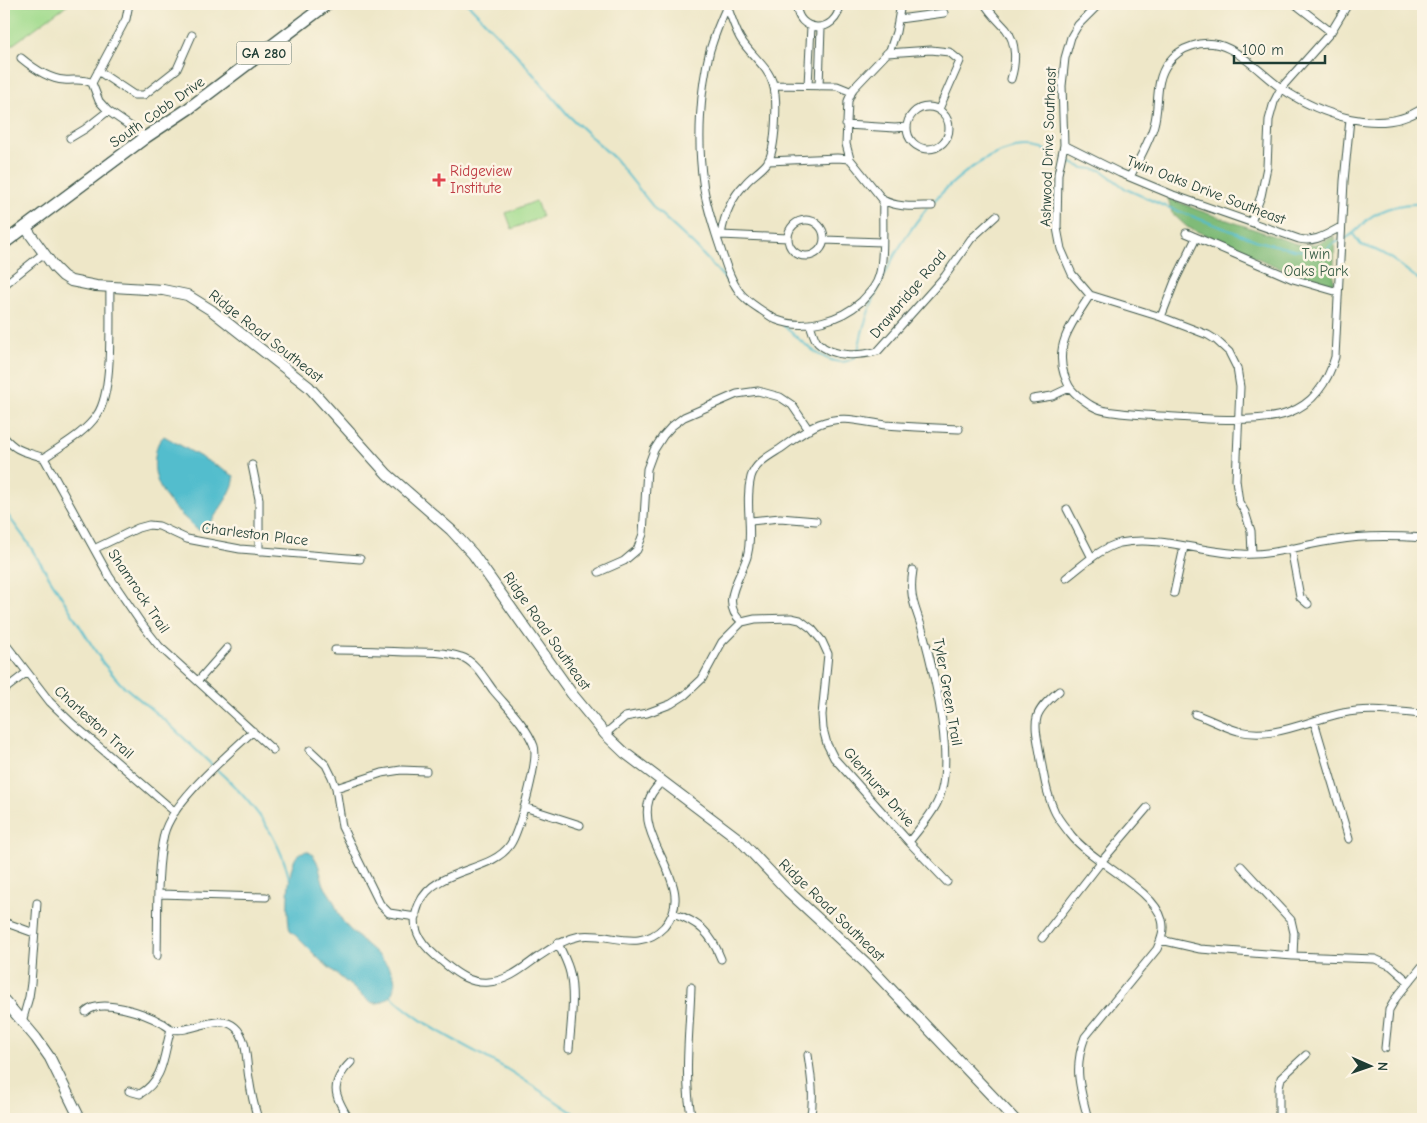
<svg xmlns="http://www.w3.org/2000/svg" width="1427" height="1123" viewBox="0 0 1427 1123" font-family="'Comic Neue',sans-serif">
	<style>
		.green { fill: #a1db8d; stroke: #608c60 }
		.forest { fill: #80bb78; stroke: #507c56 }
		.water { fill: #52bdcd; stroke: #387d80 }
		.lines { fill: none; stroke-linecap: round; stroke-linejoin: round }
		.stream { stroke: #52bdcd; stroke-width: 2 }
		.street-casing { stroke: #3e564a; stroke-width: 9 }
		.secondary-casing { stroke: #3e564a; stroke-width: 12 }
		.primary-casing { stroke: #3e564a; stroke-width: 14 }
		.street { stroke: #fff; stroke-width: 7 }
		.secondary { stroke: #fff; stroke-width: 10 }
		.primary { stroke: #fff; stroke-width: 11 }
		.health-dot { fill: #e0444e; stroke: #fcf5e5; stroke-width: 2 }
		.labels { text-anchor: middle; stroke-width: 5; stroke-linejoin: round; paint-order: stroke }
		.shield { fill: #fcf5e5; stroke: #617469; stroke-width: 1 }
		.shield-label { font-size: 14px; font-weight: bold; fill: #1f3d34 }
		.street-label { font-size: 15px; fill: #1f3d34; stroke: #fcf5e5 }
		.health-label { font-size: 15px; fill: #be3a42; stroke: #fcf5e5; text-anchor: start }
		.park-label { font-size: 15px; fill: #395d46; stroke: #fcf5e5 }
	</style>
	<rect width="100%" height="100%" fill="#fcf5e5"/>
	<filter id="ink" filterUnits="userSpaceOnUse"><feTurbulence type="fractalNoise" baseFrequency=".02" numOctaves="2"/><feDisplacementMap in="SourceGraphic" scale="10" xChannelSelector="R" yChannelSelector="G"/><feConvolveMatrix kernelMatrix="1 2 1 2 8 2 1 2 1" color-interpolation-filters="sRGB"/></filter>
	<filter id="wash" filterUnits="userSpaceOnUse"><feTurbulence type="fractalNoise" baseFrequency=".0096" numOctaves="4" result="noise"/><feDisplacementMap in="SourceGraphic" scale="20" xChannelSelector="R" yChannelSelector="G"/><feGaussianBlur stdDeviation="1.12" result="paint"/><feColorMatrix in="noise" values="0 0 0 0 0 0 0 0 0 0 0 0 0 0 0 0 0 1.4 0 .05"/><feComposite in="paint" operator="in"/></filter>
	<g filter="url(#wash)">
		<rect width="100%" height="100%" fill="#eee7c8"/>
		<path class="green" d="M4,4H68L4,51Z
			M536,201L542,217L512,229L506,213Z"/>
		<path class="forest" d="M1168,198L1198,210L1297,244L1314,245L1335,236L1333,286L1291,273L1187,227L1172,213Z"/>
		<path class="water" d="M164,436L234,476C237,488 213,518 206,529L202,531C196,530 192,525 187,520C169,504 151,483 155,457C156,449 157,442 164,436Z
			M307,851C319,856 320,874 324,885C326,890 330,894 332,898C336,905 337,913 342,920C353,938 393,960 395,981C395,986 393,991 391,996C384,1001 379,1005 370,1002L320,960L290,930C286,915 287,868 297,856C300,852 303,852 307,851Z"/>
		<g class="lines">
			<path class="stream" d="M468,4L516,54L569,116L615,159L655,209L695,246L730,284
				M1063,160L1084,168L1101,170L1126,189L1162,205L1258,241L1294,250L1326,252L1331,245L1339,241
				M932,203C962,171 1014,127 1059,157
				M1353,234L1361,245C1386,251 1403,268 1423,283
				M1343,240C1353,235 1359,228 1367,220C1382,207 1405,203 1423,204
				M783,325C799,339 833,375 855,357
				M858,352C866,303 896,246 927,208
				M4,510L26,540L103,663L120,683L169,724L212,765
				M215,768C249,798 279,834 289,878
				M391,996C424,1028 466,1045 505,1068C531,1084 557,1102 582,1119"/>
		</g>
	</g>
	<g filter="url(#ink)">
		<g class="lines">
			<defs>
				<path id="street" d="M129,4L126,19L92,83L99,101L108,111L146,137
					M728,4C721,19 715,34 710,50C700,90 697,141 703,182C705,202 712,222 718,241C724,258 728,276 738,290C744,299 752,304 761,310C766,313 772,318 777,320C805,331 841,320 862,301C869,293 876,287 879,276C885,258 882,221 883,200
					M797,4C795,33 837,36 840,4
					M901,4L896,32L890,50L853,89L848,101L846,144L850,159L883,200C898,208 915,206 932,206
					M985,4C990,13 999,21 1006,29C1017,43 1016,63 1011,79
					M1099,4L1078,25L1071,37L1065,58L1062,86L1064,145L1058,174L1057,228L1061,249L1072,274L1090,295L1161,317L1208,335L1216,340L1229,352L1237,368L1240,387L1236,480L1239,502L1245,512L1251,531L1252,554
					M1295,4L1331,32
					M899,19L944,13
					M887,53L931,50L949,52L960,61L939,109
					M21,58C33,68 48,79 64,80C74,81 82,78 92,83
					M98,71L134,95H144L177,69L192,35
					M774,85L837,86L852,92
					M808,85L811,26
					M819,86L821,27
					M907 128a21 21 0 1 1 42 0a21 21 0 1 1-42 0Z
					M846,125L895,128L907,127
					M70,138L85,129L108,111
					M1064,145L1120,173L1173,195L1299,239C1315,243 1327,234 1341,227
					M768,161L837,158L850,159
					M1130,177C1138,161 1149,143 1154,125C1160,105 1154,81 1168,63C1174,55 1182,49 1192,46C1228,33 1255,70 1281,88C1319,114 1381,137 1423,108
					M788 238a18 18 0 1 1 36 0a18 18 0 1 1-36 0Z
					M1251,222L1261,196L1267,167L1269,120L1274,102L1281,88L1331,32L1348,4
					M1186,233L1293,279L1338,292
					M721,235C724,216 731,198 745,184C751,176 761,171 767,163C776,151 778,99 773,84C768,66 749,54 740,38C735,29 731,16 727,6
					M721,235L788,238
					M824,240L882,242
					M4,285L44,253
					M1090,295C1075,319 1054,343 1064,374C1068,385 1069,388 1078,396C1087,403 1096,410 1107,411C1129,415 1153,415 1175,417C1204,419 1262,423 1288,413C1313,404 1328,382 1335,357L1344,181L1350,119
					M1161,317L1175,281L1196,238
					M810,324C812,330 814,339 818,343C833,358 860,356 878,351L945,276L971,239L996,216
					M1033,399L1052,396L1069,388
					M4,437C18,453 25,451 44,458L109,576L141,623L159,646L273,750
					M44,458C62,445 84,434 97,415C114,391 109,318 110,287
					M252,465L259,499V551
					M1067,509L1092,558
					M751,521L780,518L816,521
					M1291,548L1300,597L1308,604
					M95,550L98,547L138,528L149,525L159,526L187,539L240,549L360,559
					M599,572L624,561L637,550L643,534L647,469L654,450L663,436L672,426L684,417L737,394L758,391L780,397L792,405L809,430
					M1066,578C1082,566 1100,548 1120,543C1160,535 1202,553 1242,554C1273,556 1305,544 1336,540C1365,535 1394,536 1423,538
					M1174,593L1184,547
					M742,622C719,603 740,579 747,557C754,531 744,503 751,477C755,463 769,456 780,449C793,440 805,430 819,424C842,414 863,422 886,425C910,427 934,428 959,429
					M4,642L50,702L74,725L175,812
					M335,650C358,650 382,651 405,652C423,652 443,651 461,657C474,660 485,679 493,690C507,707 526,725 534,746C539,760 519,832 510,845C491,873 435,867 419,904C407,931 425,948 444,963C457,974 471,984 489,982C508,981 524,967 538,957C552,948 564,939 580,936C610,932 639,953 664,927C700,887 636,843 649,800C651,792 657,787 662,781
					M198,681L227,648
					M4,690L26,673
					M1059,691C1031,714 1034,720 1040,754C1043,772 1046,792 1054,810C1057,818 1065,827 1071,835C1092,862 1154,889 1162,920C1165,930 1161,940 1157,949L1085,1037C1073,1068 1080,1088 1088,1119
					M1195,714C1209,719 1224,727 1238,731C1275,740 1308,720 1343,713C1369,707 1397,712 1423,714
					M1314,721L1349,839
					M605,734L625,717L647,713L671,704L685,695L702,679L722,642L742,622L755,619L791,618L800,620L812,629L822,641L828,654L822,715L823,729L827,744L834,758L909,842L947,882
					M310,750L326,765L332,777L336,788L342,827L380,904L389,913L416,917
					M336,788L382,773L401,770L426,771
					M524,807L580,825
					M909,842C918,830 929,818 936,805C957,767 935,677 924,636C917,608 908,601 913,570
					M1241,866L1291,920L1294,933L1293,956
					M159,894L266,897
					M673,913C699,922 711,933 721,959
					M4,922L34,933
					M1042,938L1101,862L1147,808
					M1161,940L1200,949L1293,956L1375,959L1391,966L1409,982
					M558,943C562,953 568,963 570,973C575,997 571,1024 569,1049
					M157,956C158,920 156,868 164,834C173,800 227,756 253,731
					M691,987C690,1027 683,1081 692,1119
					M86,1012C101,997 146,1014 162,1023C166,1025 168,1028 172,1029C191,1034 218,1012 235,1027C248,1038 246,1063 249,1078C251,1092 254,1106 258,1119
					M22,1022L29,997L31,983L37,903
					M1385,1048L1389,1010L1396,998L1423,965
					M808,1055C811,1076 815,1098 810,1119
					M129,1091L140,1094C165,1079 163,1055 171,1029
					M349,1119C334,1095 329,1084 351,1062
					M1279,1119V1087L1281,1078L1306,1055"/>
				<path id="secondary" d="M25,227L54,267L63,276L71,281L96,286L163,290L187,295L211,310L309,387L387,474L451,530L473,554L572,694L605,734L625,753L740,840L788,891L867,964L1014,1119
					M4,1000L36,1038L50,1058L80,1119"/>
				<path id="primary" d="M4,243L146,137L188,109L327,4"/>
			</defs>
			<use href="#street" class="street-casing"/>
			<use href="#secondary" class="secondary-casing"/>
			<use href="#primary" class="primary-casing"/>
			<use href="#street" class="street"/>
			<use href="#secondary" class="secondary"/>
			<use href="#primary" class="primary"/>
		</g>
	</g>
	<path class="health-dot" d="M436.5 172.5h5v5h5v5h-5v5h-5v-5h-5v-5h5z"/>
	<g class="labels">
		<rect class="shield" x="236.5" y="41.5" width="55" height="23" rx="4"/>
		<g class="shield-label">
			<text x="264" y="58">GA 280</text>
		</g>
		<g class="street-label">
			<text transform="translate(157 112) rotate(-35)" y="5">South Cobb Drive</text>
			<text transform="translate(1048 147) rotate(-88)" y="5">Ashwood Drive Southeast</text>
			<text transform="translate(1206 190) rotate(21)" y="5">Twin Oaks Drive Southeast</text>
			<text transform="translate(908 294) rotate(-50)" y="5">Drawbridge Road</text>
			<text transform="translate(266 336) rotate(38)" y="5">Ridge Road Southeast</text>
			<text transform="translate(255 534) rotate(7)" y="5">Charleston Place</text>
			<text transform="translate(139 591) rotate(56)" y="5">Shamrock Trail</text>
			<text transform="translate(547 631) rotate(55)" y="5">Ridge Road Southeast</text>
			<text transform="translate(948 692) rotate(80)" y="5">Tyler Green Trail</text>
			<text transform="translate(94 722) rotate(42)" y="5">Charleston Trail</text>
			<text transform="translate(879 787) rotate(49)" y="5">Glenhurst Drive</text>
			<text transform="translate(832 910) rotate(44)" y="5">Ridge Road Southeast</text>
		</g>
		<g class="health-label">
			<text x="450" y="176">Ridgeview<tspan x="450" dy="17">Institute</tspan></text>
		</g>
		<g class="park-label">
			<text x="1316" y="259">Twin<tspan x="1316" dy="17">Oaks Park</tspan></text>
		</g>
	</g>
	<rect width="1427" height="1123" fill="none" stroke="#fcf5e5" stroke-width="20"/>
	<g transform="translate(1370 1066) rotate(92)" stroke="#fcf5e5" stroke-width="4" paint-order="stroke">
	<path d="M0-4L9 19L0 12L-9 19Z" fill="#1f3d34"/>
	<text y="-8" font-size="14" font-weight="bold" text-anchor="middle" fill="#1f3d34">N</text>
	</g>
	<path d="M1234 55v8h91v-8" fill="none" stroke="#1f3d34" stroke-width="2.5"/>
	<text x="1242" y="55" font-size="15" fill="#1f3d34" stroke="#fcf5e5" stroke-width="4" paint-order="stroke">100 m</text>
</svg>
